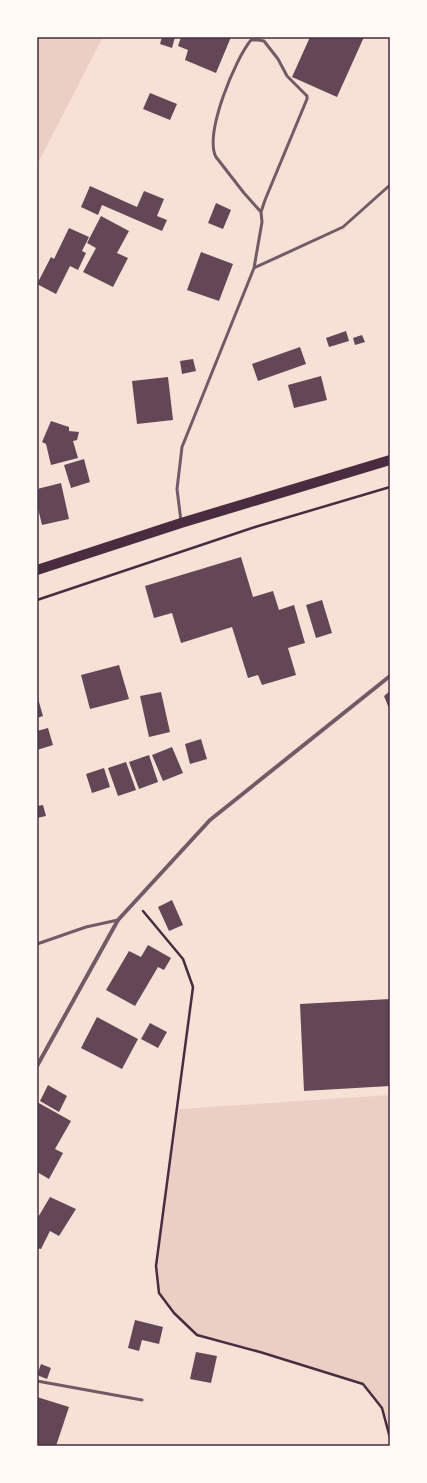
<svg xmlns="http://www.w3.org/2000/svg" width="427" height="1483" viewBox="0 0 427 1483" font-family="Rubik,sans-serif">
	<style>
		.green { fill: #ebcfc5 }
		.building { fill: #644757 }
		.lines { fill: none; stroke-linecap: round; stroke-linejoin: round }
		.path { stroke: #4a2c40; stroke-width: 2.5 }
		.service { stroke: #755966; stroke-width: 3 }
		.minor { stroke: #755966; stroke-width: 4 }
		.primary { stroke: #4a2c40; stroke-width: 10 }
		.neatline { fill: none; stroke: #4a2c40; stroke-width: 1.5 }
	</style>
	<rect width="100%" height="100%" fill="#f7e1d7"/>
	<path class="green" d="M37,37H103L37,165Z
		M390,1095V1437L382,1408L363,1384L260,1352L197,1335L174,1313L159,1293L156,1266L179,1109Z"/>
	<path class="building" d="M162,37H175L172,48L160,44Z
		M181,37H231L216,73L185,60L188,50L178,46Z
		M310,37H364L337,97L292,77Z
		M150,93L177,104L170,120L143,109Z
		M90,186L137,207L144,191L164,199L157,216L167,220L162,231L102,205L98,215L81,207Z
		M216,203L231,210L223,229L208,223Z
		M101,216L129,231L117,253L128,258L113,287L83,272L96,248L87,243Z
		M69,228L89,237L82,251L86,253L78,270L70,266L56,294L37,284L51,257L54,259Z
		M201,252L233,264L219,301L187,290Z
		M346,331L349,341L329,347L326,338Z
		M362,335L365,342L355,345L353,338Z
		M300,347L306,364L258,381L252,364Z
		M193,359L196,371L182,374L180,361Z
		M321,376L327,400L294,408L288,385Z
		M168,377L173,420L137,424L132,381Z
		M51,421L69,427V431L79,432L77,440L73,441L78,458L51,465L46,444L42,442Z
		M84,459L90,482L71,488L64,465Z
		M61,483L69,519L42,525L37,504V489Z
		M241,557L253,597L273,591L279,610L294,605L305,643L288,648L296,675L262,685L258,675L248,678L232,627L181,643L172,613L154,618L145,586Z
		M322,600L332,633L316,638L306,605Z
		M119,665L129,699L90,709L81,675Z
		M390,691V711L384,696Z
		M161,692L170,732L149,737L140,696Z
		M37,695L43,716L37,718Z
		M48,728L53,745L37,750V731Z
		M201,739L207,759L190,764L185,744Z
		M172,747L183,773L163,781L152,755Z
		M149,755L158,782L139,789L129,762Z
		M126,762L136,790L118,796L108,768Z
		M104,768L110,787L92,793L86,774Z
		M43,805L46,816L37,818V806Z
		M172,900L183,925L169,931L158,907Z
		M148,945L171,958L164,970L158,967L135,1006L106,990L129,951L141,957Z
		M390,999V1086L304,1091L300,1004Z
		M97,1017L138,1039L122,1069L81,1048Z
		M150,1023L167,1032L158,1048L141,1039Z
		M48,1085L67,1096L59,1112L40,1101Z
		M37,1102L71,1121L55,1149L63,1153L49,1179L37,1172Z
		M50,1197L76,1209L59,1236L50,1231L41,1249L37,1248V1219Z
		M135,1320L163,1327L159,1344L142,1340L139,1351L128,1348Z
		M196,1352L217,1356L211,1383L190,1379Z
		M41,1364L51,1368L47,1379L37,1375Z
		M37,1397L69,1407L56,1446H37Z"/>
	<g class="lines">
		<path class="path" d="M37,600L255,527L390,487
			M143,911L183,959L193,987L156,1266L159,1293L174,1313L197,1335L260,1352L363,1384L382,1408L390,1438"/>
		<path class="service" d="M254,268L262,222L261,212L265,200L307,99V96L287,76L278,59L264,41L258,40H251C235,59 204,134 216,157L244,193L261,212
			M181,521L177,489L182,447L254,268L343,227L390,185
			M37,944L86,927L118,920
			M37,1381L142,1400"/>
		<path class="minor" d="M37,1066L118,920L210,820L390,676"/>
		<path class="primary" d="M37,570L181,523L390,460"/>
	</g>
	<rect width="427" height="1483" fill="none" stroke="#fffaf5" stroke-width="76"/>
	<rect x="38" y="38" width="351" height="1407" class="neatline"/>
</svg>
